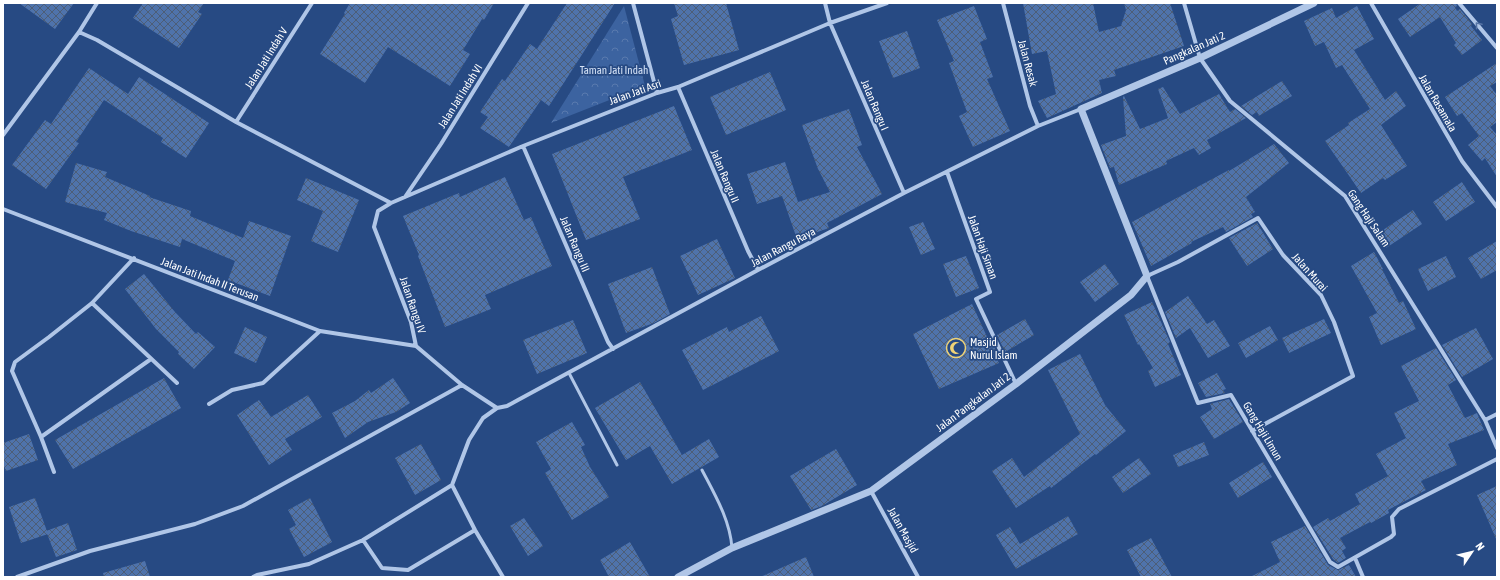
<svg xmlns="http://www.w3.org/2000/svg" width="1500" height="580" viewBox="0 0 1500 580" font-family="'Asap Condensed',sans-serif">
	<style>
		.forest { fill: url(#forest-crowns) }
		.building { fill: url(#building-cross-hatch) }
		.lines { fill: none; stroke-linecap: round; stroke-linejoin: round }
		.service { stroke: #b0c6e7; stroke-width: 3 }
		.minor { stroke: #b0c6e7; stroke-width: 4 }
		.tertiary { stroke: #b0c6e7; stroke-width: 7 }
		.oneway { stroke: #5775a6 }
		.labels { text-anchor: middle; stroke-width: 3.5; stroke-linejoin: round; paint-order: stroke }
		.street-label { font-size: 11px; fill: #fff; stroke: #274a83 }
		.park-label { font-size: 11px; fill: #d4e1f6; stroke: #274a83 }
		.poi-label { font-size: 11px; fill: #fff; stroke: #274a83; text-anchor: start }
	</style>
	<defs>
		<pattern id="forest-crowns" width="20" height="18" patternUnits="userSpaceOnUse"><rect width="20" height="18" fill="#3c63a0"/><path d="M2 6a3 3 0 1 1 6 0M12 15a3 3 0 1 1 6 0" fill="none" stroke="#597aae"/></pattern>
		<pattern id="building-cross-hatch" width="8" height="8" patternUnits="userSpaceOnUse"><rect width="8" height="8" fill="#4f73ab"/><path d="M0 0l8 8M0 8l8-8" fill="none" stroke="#4d5e77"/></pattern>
	</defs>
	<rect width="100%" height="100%" fill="#274a83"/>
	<path class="forest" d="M624,6L645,86L551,123Z"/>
	<path class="building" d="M19,3H74L55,29Z
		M143,3H204L198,12L202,14L179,48L133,18Z
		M350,3H494L484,20L482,19L463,50L470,54L450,86L388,47L365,83L320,54L345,14L344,13Z
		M567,3H615L549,106L541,100L509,147L480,128L488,117L480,112L502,79L505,81L530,44L537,49Z
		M674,3H726L739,50L684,65L671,19L678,16Z
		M1023,3H1093L1099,32L1121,26L1126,10L1124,3H1170L1184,46L1114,70L1116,76L1099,80L1102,93L1047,118L1038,101L1056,94L1047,51L1032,54Z
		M1421,3H1456L1457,6L1455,7L1457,11L1460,9L1472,24L1471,26L1482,40L1462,55L1454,45L1456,43L1440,17L1410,37L1398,19Z
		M974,6L987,39L980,42L993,77L987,79L1010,131L973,147L959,116L967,112L949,63L954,61L937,20Z
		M1357,6L1374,39L1354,50L1385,100L1396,91L1406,106L1381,125L1407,166L1385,180L1383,178L1361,193L1325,141L1349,125L1348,123L1370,109L1342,65L1336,68L1324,42L1315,46L1304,21L1332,8L1336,18Z
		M907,31L920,68L893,78L879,41Z
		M1497,63V82L1490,86L1497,95V122L1490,127L1497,135V177L1485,158L1482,161L1468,145L1479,136L1462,113L1457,116L1445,97Z
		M89,68L128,94L139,77L209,123L186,158L161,142L163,138L104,100L76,142L79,143L46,189L12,165L45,120L51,124Z
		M770,72L786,110L726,135L710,97Z
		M1282,81L1292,96L1259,116L1257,112L1252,115L1241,106Z
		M1163,87L1180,114L1219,94L1230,112L1235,109L1246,118L1207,140L1211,148L1199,155L1194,148L1166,161L1167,164L1119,185L1114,167L1110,168L1101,145L1126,136L1123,97L1124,96L1140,129L1168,118L1158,89Z
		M674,106L692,150L623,177L640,219L586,240L552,154Z
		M849,109L862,145L857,147L882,194L827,223L829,228L797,239L782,196L757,204L747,174L785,162L798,202L830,192L818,169L802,125Z
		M1274,144L1289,163L1246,197L1255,212L1251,214L1253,217L1226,232L1223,227L1191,242L1192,243L1151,266L1132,222L1229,170V171Z
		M76,163L107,172L105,177L150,196L149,197L191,211L190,216L243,238L249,221L291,236L270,296L228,280L235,261L182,239L180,247L131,231L104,220L107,213L65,202Z
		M505,177L524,220L531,217L552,266L485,295L491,309L445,327L418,256L419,255L403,216L459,193L460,197Z
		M306,178L359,200L338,252L311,241L323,211L297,200Z
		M1462,182L1475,202L1446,221L1433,202Z
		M1413,210L1422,224L1386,248L1377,234Z
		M923,222L935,249L921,255L909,227Z
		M1257,223L1273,249L1247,266L1229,238Z
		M717,239L735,278L698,295L680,256Z
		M1497,241V270L1481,279L1468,258Z
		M1374,252L1383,269H1382L1399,303L1403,301L1416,329L1381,345L1369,317L1377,313L1351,266Z
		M966,256L979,288L956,297L943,264Z
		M1446,256L1456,277L1428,291L1418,269Z
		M1105,264L1119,284L1095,302L1080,282Z
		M652,267L670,314L654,323L626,333L608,284Z
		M144,274L175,312L196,334L198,332L215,347L194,369L178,354L179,352L156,329L125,289Z
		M1188,296L1207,324L1214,320L1230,346L1208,358L1190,328L1176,338L1165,312Z
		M1152,302L1170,342L1168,344L1181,375L1155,387L1148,371L1153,368L1139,344L1138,345L1124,315Z
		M972,304L988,339L990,338L998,355L996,357L999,363L939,389L913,334Z
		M761,316L779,351L703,390L682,350L727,327L729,332Z
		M1025,319L1034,335L1005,352L997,335Z
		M1324,319L1331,333L1289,353L1282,338Z
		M573,320L587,353L537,374L523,340Z
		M1270,326L1278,340L1246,358L1238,343Z
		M245,327L267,337L256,363L234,353Z
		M1476,328L1493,359L1462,377L1442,345Z
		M1436,348L1456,380L1448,385L1465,418L1477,413L1484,430L1448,444L1457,465L1421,481L1426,490L1388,510L1389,513L1371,523L1370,522L1340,538L1346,548L1342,551L1346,558L1338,563L1333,559L1313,527L1328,518L1330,521L1360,504L1355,494L1388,476L1376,454L1406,438L1394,413L1419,401L1401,366Z
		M1080,354L1105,405L1126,431L1096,455L1095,454L1051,488L1050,486L1016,508L992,471L1012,458L1024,477L1080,434L1048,370Z
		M1217,373L1226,389L1223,390L1225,393L1206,397L1198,383Z
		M164,378L181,408L73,469L55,440Z
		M393,378L410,403L396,412L368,422L345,438L332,413L355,401L369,390L371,393Z
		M640,382L682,455L709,439L719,457L672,484L650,446L626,460L595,408Z
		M308,395L322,417L285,439L292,450L269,465L237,415L259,400L271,417Z
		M1229,399L1243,422L1214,439L1200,417L1212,409L1210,404Z
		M572,422L585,445L581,447L590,467L609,497L572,520L545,473L551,469L536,442Z
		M29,434L38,460L6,471L3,464V443Z
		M1204,442L1209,455L1178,467L1173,455Z
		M421,444L441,480L415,495L395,458Z
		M836,449L857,485L822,506L811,510L790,476Z
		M1139,458L1151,474L1123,493L1112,477Z
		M1263,462L1272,477L1238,498L1229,483Z
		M1497,486V541L1477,495Z
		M35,498L48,534L21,543L9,507Z
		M310,498L332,542L304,557L289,529L296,525L288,510Z
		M1068,516L1078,534L1016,569L996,535L1010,527L1020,544Z
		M524,518L543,546L528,556L510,526Z
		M68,523L77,550L56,557L46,531Z
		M1305,526L1328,565L1338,570L1349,565L1356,577H1250L1280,562L1271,542Z
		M1151,538L1172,577H1141L1127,550Z
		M630,542L650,577H609L600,560Z
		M806,557L814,577H760Z
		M145,561L150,577H104L103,573Z"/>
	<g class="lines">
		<path class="service" d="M569,373L617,465
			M702,470C715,495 730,520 732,548"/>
		<path class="minor" d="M633,3L657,93
			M825,3L830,23L904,193
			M1003,3L1030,106L1038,126
			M1184,3L1200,58L1230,101L1345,196L1485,420L1497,448
			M1371,3L1462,161L1497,207
			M1459,3L1497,48
			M79,32L97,40L236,122L391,203
			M678,87L748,251L758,270
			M236,122L312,3
			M3,135L79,32L97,3
			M523,146L608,342L613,349
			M947,172L990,292L976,299L1016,384
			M405,197L441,144L528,3
			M3,209L320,331L416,346
			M92,303L177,383
			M209,404L232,390L263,383L320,331
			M497,408L462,385L416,346L411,322L374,227L378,211L391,203L523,146L657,93L678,87L830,23L887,3
			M1485,420L1497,414
			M1252,431L1353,376L1334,322L1321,295L1283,255L1258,218L1178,262L1147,276L1198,403L1231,395L1330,562L1338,567L1391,537L1394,534L1392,517L1399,509L1497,459
			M41,437L151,359
			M54,472L41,437L12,371L15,362L49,337L92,303L134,258
			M452,485L475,530L503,577
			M871,491L918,577
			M363,540L382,568L408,570L475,530
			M1355,558L1363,577
			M17,577L90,551L195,524L243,506L462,385
			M253,577L257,575L309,564L363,540L452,485L469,440L483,418L497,408L507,406L518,400L758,270L904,193L1038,126L1081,109"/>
		<path class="tertiary" d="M678,577L732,548L871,491L1016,384L1131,295L1147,276L1081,109L1200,58L1314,3"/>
	</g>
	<defs><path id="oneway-chevron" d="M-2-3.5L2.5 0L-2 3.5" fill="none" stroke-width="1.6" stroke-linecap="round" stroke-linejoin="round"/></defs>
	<use class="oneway" href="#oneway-chevron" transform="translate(1478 25) rotate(-130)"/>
	<defs>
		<symbol id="mosque-ring" viewBox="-11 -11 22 22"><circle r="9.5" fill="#274a83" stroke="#efd376" stroke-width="1.5"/><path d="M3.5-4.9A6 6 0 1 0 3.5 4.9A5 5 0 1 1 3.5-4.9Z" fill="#efd376"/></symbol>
	</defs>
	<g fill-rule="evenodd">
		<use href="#mosque-ring" x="945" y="337" width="22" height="22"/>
	</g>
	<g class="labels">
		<g class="street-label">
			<text transform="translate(1194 48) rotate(-24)" y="4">Pangkalan Jati 2</text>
			<text transform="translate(266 58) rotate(-58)" y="4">Jalan Jati Indah V</text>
			<text transform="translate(1028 63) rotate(75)" y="4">Jalan Resak</text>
			<text transform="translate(635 92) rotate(-20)" y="4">Jalan Jati Asri</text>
			<text transform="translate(460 96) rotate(-58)" y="4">Jalan Jati Indah VI</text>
			<text transform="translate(1438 103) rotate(60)" y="4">Jalan Rasamala</text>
			<text transform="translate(875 105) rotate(67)" y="4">Jalan Rangu I</text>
			<text transform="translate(725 176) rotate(67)" y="4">Jalan Rangu II</text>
			<text transform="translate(1369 218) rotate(56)" y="4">Gang Haji Salam</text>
			<text transform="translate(575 244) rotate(67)" y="4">Jalan Rangu III</text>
			<text transform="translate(783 247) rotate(-28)" y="4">Jalan Rangu Raya</text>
			<text transform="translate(983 247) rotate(70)" y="4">Jalan Haji Siman</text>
			<text transform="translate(1310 272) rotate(48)" y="4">Jalan Murai</text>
			<text transform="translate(210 279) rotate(21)" y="4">Jalan Jati Indah II Terusan</text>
			<text transform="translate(413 305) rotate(71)" y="4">Jalan Rangu IV</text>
			<text transform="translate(973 402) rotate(-37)" y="4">Jalan Pangkalan Jati 2</text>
			<text transform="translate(1263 431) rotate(59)" y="4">Gang Haji Limun</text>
			<text transform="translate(903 530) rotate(61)" y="4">Jalan Masjid</text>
		</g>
		<g class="park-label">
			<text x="614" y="74">Taman Jati Indah</text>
		</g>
		<g class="poi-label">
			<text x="970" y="346">Masjid<tspan x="970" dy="13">Nurul Islam</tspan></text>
		</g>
	</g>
	<rect width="1500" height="580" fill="none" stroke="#ffffff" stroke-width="8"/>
	<g transform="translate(1472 552) rotate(55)" stroke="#274a83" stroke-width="3" paint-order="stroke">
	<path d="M0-3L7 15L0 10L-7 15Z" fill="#ffffff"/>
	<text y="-6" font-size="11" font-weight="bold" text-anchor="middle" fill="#ffffff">N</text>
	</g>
</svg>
